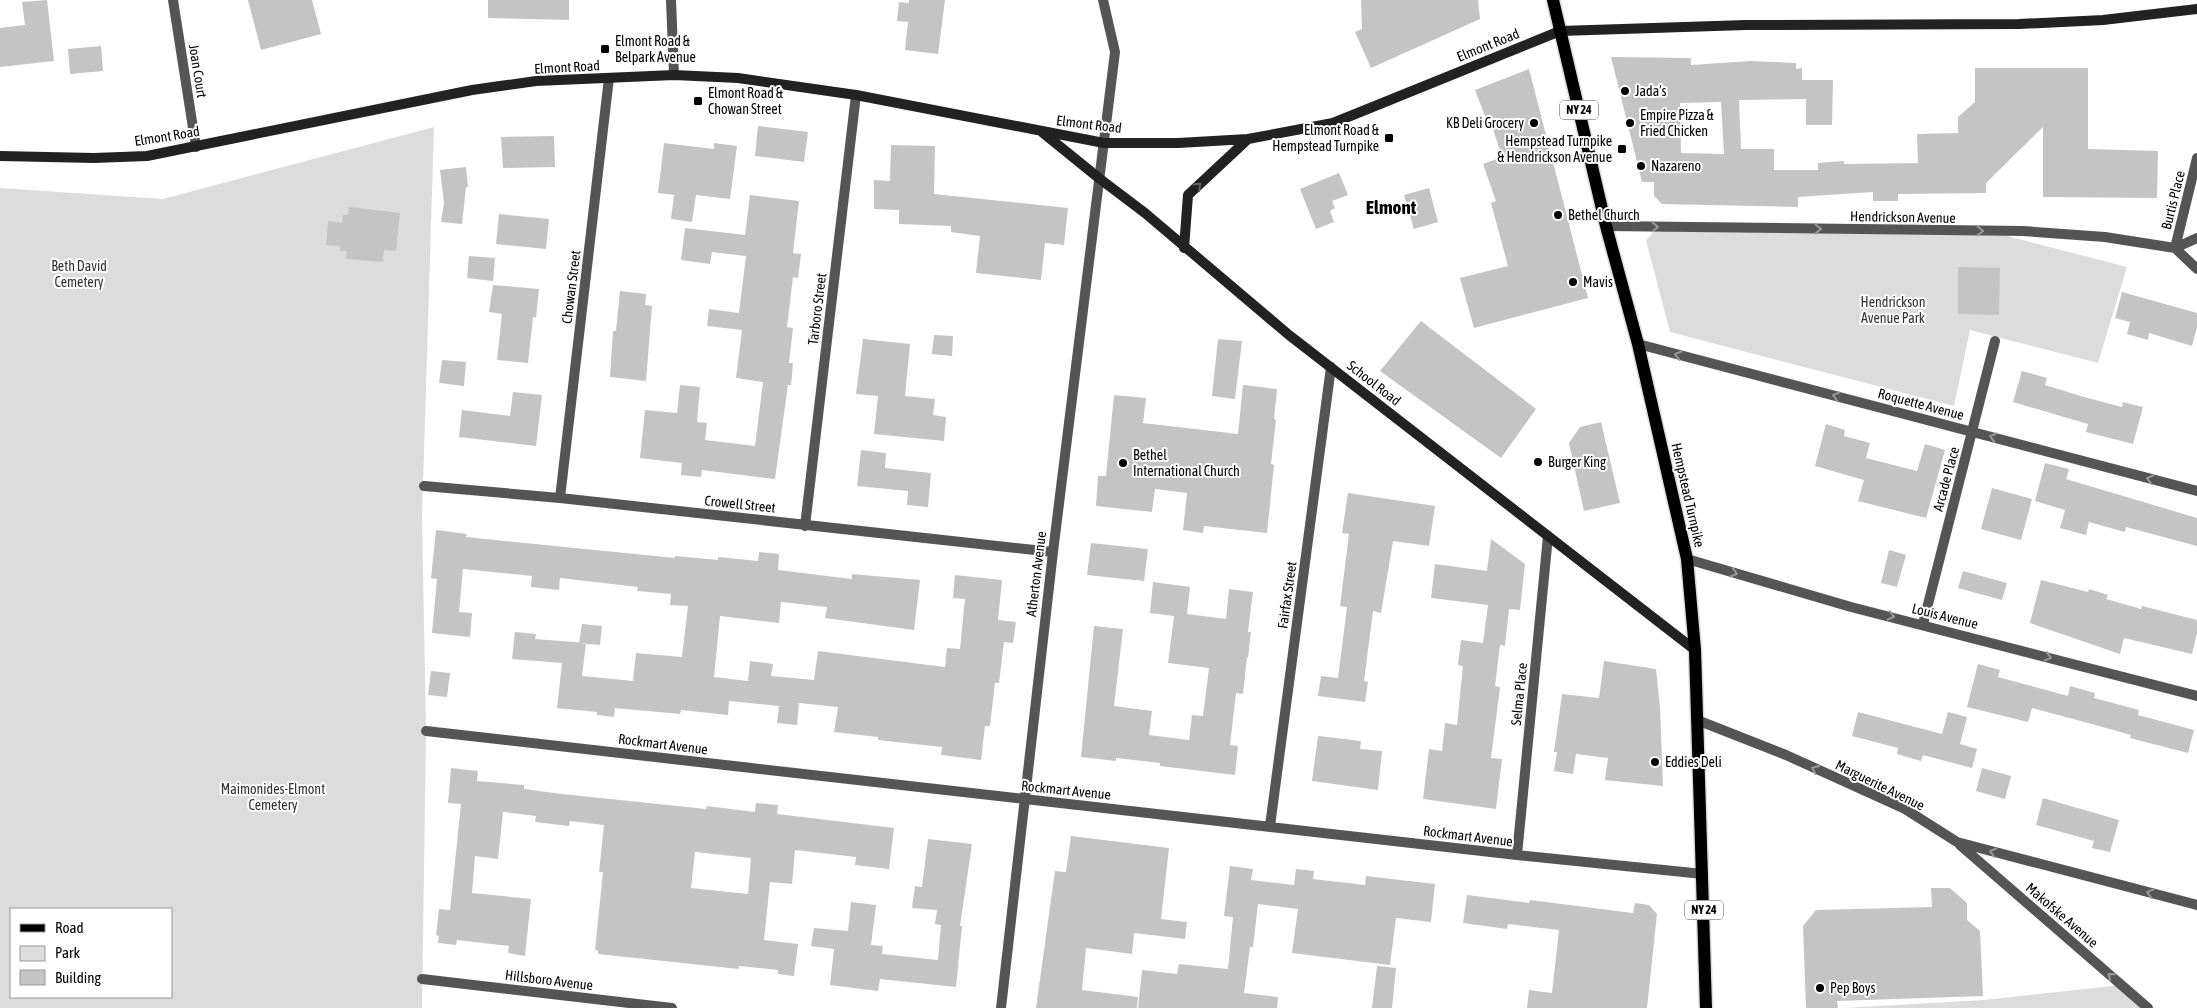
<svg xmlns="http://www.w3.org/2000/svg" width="2197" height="1008" viewBox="0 0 2197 1008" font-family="'Asap Condensed',sans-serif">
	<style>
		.green { fill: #dcdcdc; fill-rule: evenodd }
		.building { fill: #c4c4c4; fill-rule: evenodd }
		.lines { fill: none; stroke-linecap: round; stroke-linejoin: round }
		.primary-casing { stroke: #dbdbdb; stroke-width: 15 }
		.street { stroke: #555; stroke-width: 10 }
		.secondary { stroke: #222; stroke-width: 10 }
		.primary { stroke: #000; stroke-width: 12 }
		.oneway { stroke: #646464 }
		.oneway2 { stroke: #999 }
		.poi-dot { fill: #000; stroke: #fff; stroke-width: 2 }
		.labels { text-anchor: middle; stroke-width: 4; stroke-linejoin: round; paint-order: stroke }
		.shield { fill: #fff; stroke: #4c4c4c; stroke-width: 1 }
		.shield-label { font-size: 12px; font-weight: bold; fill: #000 }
		.poi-label { font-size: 14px; fill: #000; stroke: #fff; text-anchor: start }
		.street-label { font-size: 14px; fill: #000; stroke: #fff }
		.park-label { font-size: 14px; fill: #333; stroke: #fff }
		.district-label { font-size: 19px; font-weight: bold; fill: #000; stroke: #fff }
	</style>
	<rect width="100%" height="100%" fill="#fff"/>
	<path class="green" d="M434,127L422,517L426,731L422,1008H0V188L163,199ZM11,909H171V997H11Z
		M1660,226L2007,236L2127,267L2098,363L1970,330L1954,406L1670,332L1646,240Z
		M2121,985L2147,1008H1844L1983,1000Z"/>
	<path class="building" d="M47,0L54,61L0,67V28L25,25L22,2Z
		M248,0H312L321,34L261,50Z
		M488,0H569V20L488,18Z
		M909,0H945L938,54L905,50L908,22L897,21L899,2L909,3Z
		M1361,0H1478L1480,19L1371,68L1355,32L1362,29Z
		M101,46L103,71L70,74L68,49Z
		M1611,57L1691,58V65L1751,61L1796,63V69L1802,68V80H1833L1832,125H1806V99L1739,100L1741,149H1774V170H1818V163L1844,161V164L1918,163L1917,134L1958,133V117L1975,102V68H2088V149L2158,151L2157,198L2043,197V127L1986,183V193L1898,194V201H1873V192L1798,197V207L1662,204L1654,196V182H1642ZM1721,102L1724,154L1681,153L1680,103Z
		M1529,69L1588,298L1474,328L1460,278L1508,266L1491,203L1496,201L1483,164L1502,157L1490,120L1487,121L1475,90Z
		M758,126L808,132L804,162L755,156Z
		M554,136L555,167L503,168L501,137Z
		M664,143L714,149V143L737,146L730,199L696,195L692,222L671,219L674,195L658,193Z
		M891,145L935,146L934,194L1068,208L1064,245L1045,243L1041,280L976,273L980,236L951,232V226L899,224V210L874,209V180L890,181Z
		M466,167L468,187H466L462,224L441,222L444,203L440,170Z
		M1339,173L1348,195L1332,201L1335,208L1330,211L1334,222L1316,229L1300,189Z
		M1429,188L1438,222L1414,229L1404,195Z
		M750,195L799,201L793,253L801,254L798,278L793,277L787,327L793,328L789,363H793L791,385H788L775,479L702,470L701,477L681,475L682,463L640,458L645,410L677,413L680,385L700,387L697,422L707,423L705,440L755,446L763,382L736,378L742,330L707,326L709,309L739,313L746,256L712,252L710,264L681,260L685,228L745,235Z
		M349,207L400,213L396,251L384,250L383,262L346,259L347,251H340V246L326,245L328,221L342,223L343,215H348Z
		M499,214L549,219L546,249L496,244Z
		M469,256L495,258L493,281L467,278Z
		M1958,267L2000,268L1999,315L1958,314Z
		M493,285L539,289L536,318L533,317L528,363L497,360L502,314L489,312Z
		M620,291L646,294L645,305L652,306L646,381L610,377L613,331H616Z
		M2122,292L2197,313V327L2192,346L2149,333L2148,340L2127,334L2130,322L2115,318Z
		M1421,321L1536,409L1501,458L1380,371Z
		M934,335L953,336L952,356L932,354Z
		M863,339L910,344L905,396L935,399L933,415L946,417L944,441L874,434L878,396L856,394Z
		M1218,339L1242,341L1235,399L1212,396Z
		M442,360L466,362L464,386L439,383Z
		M2022,371L2047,378L2045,385L2084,397L2122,407L2123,402L2143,407L2133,444L2086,432L2088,424L2013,402Z
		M1243,385L1277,389L1274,419L1276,420L1271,464L1274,465L1267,533L1204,526L1203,533L1183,530L1187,493L1155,489L1152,512L1096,506L1098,476H1106L1114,395L1146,398L1143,423L1238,434Z
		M513,392L542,395L536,446L459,437L462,410L510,416Z
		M1601,422L1620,503L1584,511L1569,443L1580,427Z
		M1826,424L1845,430L1844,436L1870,443L1866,458L1917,471L1925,444L1945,450L1926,518L1858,501L1864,480L1815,466Z
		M861,450L886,453L885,468L931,473L928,507L907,505L908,491L857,486Z
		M2045,463L2069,469L2066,479L2197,518V546L2126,527L2125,532L2089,522L2086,535L2060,528L2065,510L2035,501Z
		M1992,488L2032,499L2021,540L1981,529Z
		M1348,493L1435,506L1429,546L1393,541L1381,613L1373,611L1364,681L1368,682L1365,702L1318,696L1321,676L1338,678L1347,607L1340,606L1349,534L1342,533Z
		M436,530L467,534L466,537L675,558V556L718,560V557L758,561L759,552L779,554L778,570L852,579V574L920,580L914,630L825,618L827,607L781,602L779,623L720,616L714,677L748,681L750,661L773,664L771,676L814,680L818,651L945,667L947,648L960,649L965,599L953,598L955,575L1002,580L998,620L1016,622L1013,643L1004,642L999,683H995L990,726H985L981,760L941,755L942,747L878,740V737L834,732L838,707L799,703L797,725L777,723L779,706L729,701L728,715L681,710L680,714L615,708L614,717L597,715V712L557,708L562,663L512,659L515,632L536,634L535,639L586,643L582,676L633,681L636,653L682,657L688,606L670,605L671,594L637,591L638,587L560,578L559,590L531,587L532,576L463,569L459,612L472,613L470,637L432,633L437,579L431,578Z
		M1491,539L1525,564L1520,610L1509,609L1505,646L1500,645L1495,686L1500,687L1491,758L1502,759L1496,809L1423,799L1429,749L1442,751L1445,723L1457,725L1463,666L1458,665L1461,640L1483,643L1488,605L1431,598L1435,564L1487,571Z
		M1091,543L1148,549L1144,581L1087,575Z
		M1889,550L1906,555L1897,587L1881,583Z
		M1963,571L2007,583L2002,600L1958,588Z
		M2041,580L2088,592L2089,589L2108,595L2106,599L2141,609L2142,606L2197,620V633L2192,654L2124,638L2120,654L2030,623Z
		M1153,582L1190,587L1187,614L1226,619L1229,589L1253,592L1248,632H1251L1248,658L1247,657L1243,694L1236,693L1230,745L1238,746L1235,775L1160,766V763L1116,758V761L1081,757L1094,626L1123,629L1114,706L1152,711L1149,735L1189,740L1192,715L1203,716L1209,668L1168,663L1174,616L1150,613Z
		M582,624L602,626L600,645L579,643Z
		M1604,661L1656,669L1660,708L1663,786L1605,780L1608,758L1576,754L1573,774L1554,771L1557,752H1554L1562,694L1599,698Z
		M1978,664L2000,670L1998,677L2068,696L2070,686L2095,693L2094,698L2139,710L2138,715L2194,730L2188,753L2130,738L2131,735L2099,726L2032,708L2028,722L1967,707Z
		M431,671L450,673L447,697L428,695Z
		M1858,712L1942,734L1948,712L1967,717L1960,744L1977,749L1972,768L1923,755L1921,761L1897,754L1898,748L1852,736Z
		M1318,736L1361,741L1360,749L1382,751L1378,790L1312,781Z
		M451,768L478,771L477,781L524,785V789L562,794L706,809L707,806L755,812L756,803L778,805L777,814L894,828L889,869L855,865L856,857L795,850L792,884L770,882L764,940L798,944L794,976L778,974V970L739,966V969L598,954V950H595L603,872H599L604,825L570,821L569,826L535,822L536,816L503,812L498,859L475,856L472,893L531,899L525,956L508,953L509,946L457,940L456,945L438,943L439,936L436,935L439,909L450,910L461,804L448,803ZM695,852L751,858L748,894L691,888Z
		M1982,768L2011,776L2005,799L1976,791Z
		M2043,798L2119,820L2110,852L2092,848L2094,841L2036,825Z
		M1071,836L1169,848L1161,919L1187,922L1185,939L1134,933L1132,954L1086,948L1082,990L1138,997L1137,1008H1036L1055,871L1066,872Z
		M928,839L972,844L960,926H962L956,987L880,979L878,991L830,985L834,949L811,946L814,928L848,931L851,902L876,905L871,945L883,946L882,954L938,960L941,925L935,924L937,910L912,908L915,886L922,887Z
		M1230,866L1253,869L1251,880L1294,885L1296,869L1314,871L1313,879L1365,885L1366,876L1435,884L1431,922L1396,918L1390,965L1292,953L1298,909L1258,904L1253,947H1250L1244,993L1278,997L1277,1008H1138L1142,970L1177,974L1179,964L1228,969L1233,917L1224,916Z
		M1931,888H1950L1967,903V920L1980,931L1983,996L1837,1001L1838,1008H1806L1803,926L1816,910L1932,907Z
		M1467,895L1529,903L1530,900L1633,913L1635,903L1649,905L1657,914L1647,1008H1527L1529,990L1552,993L1559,930L1508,924L1507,929L1463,923Z
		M1377,966L1396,968L1392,1008H1372Z"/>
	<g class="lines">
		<defs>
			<path id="primary" d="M1553,0L1606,226L1638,344L1687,559L1695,650L1706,1008"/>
		</defs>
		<use href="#primary" class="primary-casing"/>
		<path class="street" d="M173,0L196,147
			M671,0L674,75
			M2197,158L2175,248L2197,269
			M1606,226L2023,231L2105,237L2175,248L2197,238
			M1638,344L2197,491
			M424,486L560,498L1053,552
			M560,498L609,78
			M805,526L856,95
			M1687,559L1851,607L2197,696
			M1923,624L1995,341
			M1697,720L1786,755L1905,809L1957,842L2197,905
			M426,731L1517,855L1703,874
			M1270,826L1331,367
			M1960,845L2148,1008
			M1517,855L1548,536
			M422,979L672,1008
			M1001,1008L1053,552L1115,52L1103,0"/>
		<path class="secondary" d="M1042,132L1100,179L1145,213L1289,335L1695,650
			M0,156L94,158L147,156L472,90L536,81L674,75L738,78L856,95L1104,143H1178L1248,139L1333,123L1560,31L1746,25L2019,24L2103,20L2197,9
			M1184,248L1188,195L1248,139"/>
		<use href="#primary" class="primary"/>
	</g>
	<defs><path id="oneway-chevron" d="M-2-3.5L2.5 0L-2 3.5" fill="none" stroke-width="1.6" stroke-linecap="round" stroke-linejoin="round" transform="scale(1.25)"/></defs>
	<use class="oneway" href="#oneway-chevron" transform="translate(1198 186) rotate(-43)"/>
	<g class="oneway2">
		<use href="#oneway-chevron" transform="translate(1655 227) rotate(1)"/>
		<use href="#oneway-chevron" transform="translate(1818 229) rotate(1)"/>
		<use href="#oneway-chevron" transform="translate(1980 231) rotate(1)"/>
		<use href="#oneway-chevron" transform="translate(1678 355) rotate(-165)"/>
		<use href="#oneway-chevron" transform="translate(1836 396) rotate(-165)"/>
		<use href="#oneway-chevron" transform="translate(1993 437) rotate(-165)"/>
		<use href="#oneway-chevron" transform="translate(2150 479) rotate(-165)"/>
		<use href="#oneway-chevron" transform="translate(1734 573) rotate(16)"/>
		<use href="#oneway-chevron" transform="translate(1891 616) rotate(14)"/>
		<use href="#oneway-chevron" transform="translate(2048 657) rotate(15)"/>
		<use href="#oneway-chevron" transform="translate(1815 769) rotate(-156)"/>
		<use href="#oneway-chevron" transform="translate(1993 852) rotate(-165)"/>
		<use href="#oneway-chevron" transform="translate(2150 893) rotate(-165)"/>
		<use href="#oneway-chevron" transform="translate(2111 976) rotate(-139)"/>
	</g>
	<g class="poi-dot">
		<rect x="600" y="44" width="10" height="10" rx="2.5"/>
		<circle cx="1625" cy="91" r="5"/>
		<rect x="693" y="96" width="10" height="10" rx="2.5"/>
		<circle cx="1534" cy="123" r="5"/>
		<circle cx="1630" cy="123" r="5"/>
		<rect x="1384" y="133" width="10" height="10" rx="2.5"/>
		<rect x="1617" y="144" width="10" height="10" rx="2.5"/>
		<circle cx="1641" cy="166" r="5"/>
		<circle cx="1558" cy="215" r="5"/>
		<circle cx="1573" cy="282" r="5"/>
		<circle cx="1538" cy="462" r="5"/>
		<circle cx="1123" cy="463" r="5"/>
		<circle cx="1655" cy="762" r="5"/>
		<circle cx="1820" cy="988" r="5"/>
	</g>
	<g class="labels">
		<g class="shield">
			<rect x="1560" y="100.5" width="38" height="19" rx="4"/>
			<rect x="1685" y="900.5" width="38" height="19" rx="4"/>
		</g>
		<g class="shield-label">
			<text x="1579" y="114">NY 24</text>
			<text x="1704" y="914">NY 24</text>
		</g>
		<g class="poi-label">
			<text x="615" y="46">Elmont Road &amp;<tspan x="615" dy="16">Belpark Avenue</tspan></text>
			<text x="1635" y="96">Jada’s</text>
			<text x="708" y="98">Elmont Road &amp;<tspan x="708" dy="16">Chowan Street</tspan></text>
			<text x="1640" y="120">Empire Pizza &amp;<tspan x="1640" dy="16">Fried Chicken</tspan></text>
			<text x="1524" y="128" text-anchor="end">KB Deli Grocery</text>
			<text x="1379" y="135" text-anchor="end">Elmont Road &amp;<tspan x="1379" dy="16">Hempstead Turnpike</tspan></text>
			<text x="1612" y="146" text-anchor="end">Hempstead Turnpike<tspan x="1612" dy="16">&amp; Hendrickson Avenue</tspan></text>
			<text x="1651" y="171">Nazareno</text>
			<text x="1568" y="220">Bethel Church</text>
			<text x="1583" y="287">Mavis</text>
			<text x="1133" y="460">Bethel<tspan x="1133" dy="16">International Church</tspan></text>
			<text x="1548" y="467">Burger King</text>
			<text x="1665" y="767">Eddies Deli</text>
			<text x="1830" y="993">Pep Boys</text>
		</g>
		<g class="street-label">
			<text transform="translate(1488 45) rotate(-22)" y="5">Elmont Road</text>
			<text transform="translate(567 67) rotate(-3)" y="5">Elmont Road</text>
			<text transform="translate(198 71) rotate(81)" y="5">Joan Court</text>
			<text transform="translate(1089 124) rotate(7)" y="5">Elmont Road</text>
			<text transform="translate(167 136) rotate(-9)" y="5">Elmont Road</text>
			<text transform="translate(2173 200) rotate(-76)" y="5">Burtis Place</text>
			<text transform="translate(1903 217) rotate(1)" y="5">Hendrickson Avenue</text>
			<text transform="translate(571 287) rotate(-83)" y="5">Chowan Street</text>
			<text transform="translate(817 309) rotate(-83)" y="5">Tarboro Street</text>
			<text transform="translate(1374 383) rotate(38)" y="5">School Road</text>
			<text transform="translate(1921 404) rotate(15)" y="5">Roquette Avenue</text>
			<text transform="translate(1946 479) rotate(-75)" y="5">Arcade Place</text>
			<text transform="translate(1688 495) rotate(77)" y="5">Hempstead Turnpike</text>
			<text transform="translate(740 504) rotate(6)" y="5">Crowell Street</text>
			<text transform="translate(1036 574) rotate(-83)" y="5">Atherton Avenue</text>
			<text transform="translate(1287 595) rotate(-82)" y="5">Fairfax Street</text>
			<text transform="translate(1945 616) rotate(14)" y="5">Louis Avenue</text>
			<text transform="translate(1519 694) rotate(-84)" y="5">Selma Place</text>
			<text transform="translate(663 744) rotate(7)" y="5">Rockmart Avenue</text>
			<text transform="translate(1880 785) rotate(26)" y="5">Marguerite Avenue</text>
			<text transform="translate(1066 790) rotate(6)" y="5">Rockmart Avenue</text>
			<text transform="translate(1468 836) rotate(7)" y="5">Rockmart Avenue</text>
			<text transform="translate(2062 915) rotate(41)" y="5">Makofske Avenue</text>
			<text transform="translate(549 980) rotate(7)" y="5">Hillsboro Avenue</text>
		</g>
		<g class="park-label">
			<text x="79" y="271">Beth David<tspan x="79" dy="16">Cemetery</tspan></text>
			<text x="1893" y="307">Hendrickson<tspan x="1893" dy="16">Avenue Park</tspan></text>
			<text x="273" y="794">Maimonides-Elmont<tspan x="273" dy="16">Cemetery</tspan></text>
		</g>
		<g class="district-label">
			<text x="1391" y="214">Elmont</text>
		</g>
	</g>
	<rect x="10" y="908" width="162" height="90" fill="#ffffff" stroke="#999999"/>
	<rect x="20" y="924" width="25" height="8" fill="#000000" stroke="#999999"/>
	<text x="55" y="933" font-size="15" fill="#000000">Road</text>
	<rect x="20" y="946" width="25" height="15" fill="#dcdcdc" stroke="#999999"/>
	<text x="55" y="958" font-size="15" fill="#000000">Park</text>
	<rect x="20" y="970" width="25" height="15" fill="#c4c4c4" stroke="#999999"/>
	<text x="55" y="983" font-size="15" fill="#000000">Building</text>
</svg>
